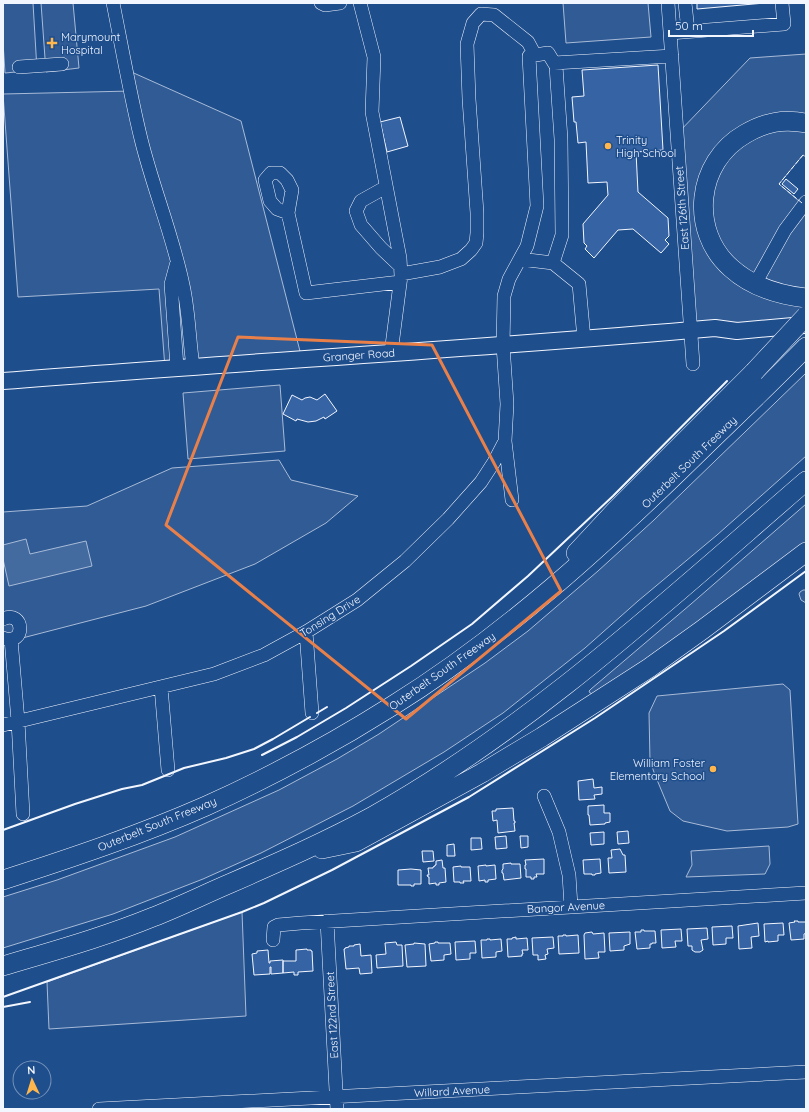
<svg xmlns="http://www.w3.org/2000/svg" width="809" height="1112" viewBox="0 0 809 1112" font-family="Quicksand,sans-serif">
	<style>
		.built { fill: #305b95; stroke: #a8bbd7 }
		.water { fill: #446ba0; stroke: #a8bbd7 }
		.building { fill: #3563a3; stroke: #f2f6ff }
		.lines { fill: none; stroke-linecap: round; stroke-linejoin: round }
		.minor-casing { stroke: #f2f6ff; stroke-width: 14 }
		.major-casing { stroke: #f2f6ff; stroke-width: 18 }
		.highway-casing { stroke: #f2f6ff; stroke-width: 20 }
		.minor { stroke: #1f4e8c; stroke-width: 13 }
		.major { stroke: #1f4e8c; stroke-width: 16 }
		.highway { stroke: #1f4e8c; stroke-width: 19 }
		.highway-bridge-casing { stroke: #f2f6ff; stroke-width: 20; stroke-linecap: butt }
		.highway-bridge { stroke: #1f4e8c; stroke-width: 19 }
		.fence { stroke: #f2f6ff; stroke-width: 1; stroke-dasharray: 5 2; stroke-linecap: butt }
		.wall { stroke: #f2f6ff; stroke-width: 2 }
		.marked { fill: none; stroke: #ea8049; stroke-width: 3; stroke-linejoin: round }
		.poi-dot { fill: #ffb74d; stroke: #1f4e8c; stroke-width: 1.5 }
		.labels { text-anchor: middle; stroke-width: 3; stroke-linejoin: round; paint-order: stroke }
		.poi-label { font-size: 11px; fill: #f2f6ff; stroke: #1f4e8c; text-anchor: start }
		.street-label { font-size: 11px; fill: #f2f6ff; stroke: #1f4e8c }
	</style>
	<rect width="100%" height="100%" fill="#1f4e8c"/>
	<path class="built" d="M3,3H33L37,70L5,73L3,42Z
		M41,3H73L79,68L46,72Z
		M563,3H648L651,37L566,43Z
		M806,54V157L803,155L779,184L806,207V316L795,327L691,330L677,134L750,58Z
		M127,70L241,121L302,359L165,368L159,289L18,297L3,94L131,91Z
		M806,373V456L717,535L638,601L585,648L503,713L444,752L353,806L261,853L203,879L113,914L3,948V897L57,880L175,837L279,790L337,759L379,734L485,663L528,631L598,571L654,520Z
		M280,385L285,451L188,459L183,393Z
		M279,460L291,480L358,496L326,523L255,564L146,606L3,643V512L87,506L172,468Z
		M806,504V544L656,655L593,694L590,693L589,691L591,689L691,604Z
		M803,590H806V603L801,600L799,594L800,592Z
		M783,684L790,690L798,824L788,827L727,831L683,821L670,811L655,775L650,761L649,713L657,696Z
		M769,846L770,864L765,874L686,877L692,865L691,851Z
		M242,912L246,1016L49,1029L47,982Z"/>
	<path class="water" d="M26,539L30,554L86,541L92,566L9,586L3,559V545Z"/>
	<path class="building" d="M697,3H765L697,9Z
		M658,65L663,150L636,152L638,192L668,218L669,236L665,240L669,244L661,253L633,229L618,230L594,258L585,249L587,246L584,243L583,224L608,195L607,182L588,183L586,142L578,143L576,122H574L572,97L584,96L582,70Z
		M400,117L408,146L387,152L380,122Z
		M786,179L798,189L794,194L782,184Z
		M325,394L337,411L325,419L324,417L316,421L308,422L297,419L296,421L283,414L292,395L302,400L305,398L310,397L317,400Z
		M593,779L594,788L602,787V794L594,795L595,799L579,800L578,781Z
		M604,805V813H610V822L605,823V824L590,825L589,815H588V806Z
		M513,808L514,821H515V823H514L515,831L498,833L497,820L493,821L492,811H496V809Z
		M628,831L629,843L618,844L617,832Z
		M604,832V844L591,845L590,833Z
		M506,836L507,848L496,849L495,837Z
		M520,836H528V847L521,848Z
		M471,838H481L482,849L471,850Z
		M454,844L455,856H447V845Z
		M620,849L623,855H625L626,872L609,873L608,858H612L611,850Z
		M422,851H433L434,861L423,862Z
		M544,859V874H536L537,877H534V879H531V877H526V869H525V865H526L525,860Z
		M600,859L601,873L595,874V875H592V874H584L583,860Z
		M442,860L443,868H445L446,882L439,883V885H436V883L429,884V877H428L427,875H429L428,868H433V867L435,866V865H436V861Z
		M511,863V864H520L521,878L504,880L503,873H502V870L503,869V864Z
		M486,865V866L495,865L496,879L488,880V882H485V880L479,881L478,866Z
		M461,866V867H470L471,881H463L464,883H460V882H454L453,867Z
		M411,869L421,870V884H414V886H411V885H398V870Z
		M794,921H798V922H806V933L804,934V939L791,940L789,923L795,922Z
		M758,923L759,936L751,937L752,948L739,949L738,926Z
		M783,923L784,935H778V941L768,942V941L765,942L764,924Z
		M732,926L733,938H726V944L713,945L712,927Z
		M707,928L708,939L701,940L703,950L700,952H695L692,950V946H688L687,929Z
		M681,929L682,941H675L676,947L662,948L661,930Z
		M641,930H644V931H655L656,943H652V944H650V948L637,949L635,932H641Z
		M592,932L593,934L604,933L605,952H598L599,958L585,959L584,935L585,933Z
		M630,932V944L624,946V950L610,951L609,933Z
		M563,935H566V936L578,935L579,953L559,954L558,936H563Z
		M516,937V939L527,938L528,950H522L523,954H522V956L508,957L507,939H512V938Z
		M553,937L554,948L547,949L548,954L545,955L546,959L538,960V955H533L532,938Z
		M487,939H490V940L501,939L502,951L496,952V957L482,958L481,940H487Z
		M475,941L476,953H470V959L456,960L455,942Z
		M396,942L397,945H402L403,966L377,968L376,955L386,954L385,943Z
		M435,942H438V943H450L451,954L444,955V960L431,961L429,944L435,943Z
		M414,943L425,944L426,966L407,967L405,945L414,944Z
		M360,944L361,956L371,955L372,973L360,974L359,968L346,969L344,949H345V948L349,947V946H354V945Z
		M307,949V950H311V951H312L313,971L298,972V975H294V972L283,973V961H296V950Z
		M268,950L269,963H270V961L283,960V973L271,974V967H270V974L254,975L252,954L257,953V951Z"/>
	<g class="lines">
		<defs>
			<path id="minor" d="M113,3C122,48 130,94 141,139C153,188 173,236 183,285C189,312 189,339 193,366
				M321,3L325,5L340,3
				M360,3L374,57L372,112L400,258L401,276L391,353
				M668,3L693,364
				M685,3L688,31
				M670,33L784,24L782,3
				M554,63L672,56
				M19,67L62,64
				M386,187L361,201L356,211L361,225L381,248L400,266
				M288,213L277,209L270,201L265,180L271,173H280L287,180L292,190L288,213L306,293L400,282
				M520,259L553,263
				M401,274L440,267L461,259L471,250L476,243L477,233V213L469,99L467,44L473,23L481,14L494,15L528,42L535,55
				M755,284L785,230L806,202
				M177,367L171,284L177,262
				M505,441L512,500
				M3,619C25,609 26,647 3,638
				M306,632L312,713
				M11,639L18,721L23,814
				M161,687L168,770
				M3,725L214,674L264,655L306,632L357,600L405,561L448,519L481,482L494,462L505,441L507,404L503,345L504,296L509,279L527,246L537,206L529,56L548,53L556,66L561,139L562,235L553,263L579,284L584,339
				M544,796L559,832L569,875L571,906
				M327,921L337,1109
				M273,940L274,927L278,925L301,923L806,893
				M99,1109L806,1072"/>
			<path id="major" d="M3,381C240,362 478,349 715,328L737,331L804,325"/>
			<path id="highway" d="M806,123C783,119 765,122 745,134C696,162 689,231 731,268C752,287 779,295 806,298
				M576,553L616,510L754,372
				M322,849L356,842L482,773L542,737L649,668L702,630L806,552
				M3,880C71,858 140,835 206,806C270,777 332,744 392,706C506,635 605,544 701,450C736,416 772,382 806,347
				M3,966C53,951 104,937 153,917C179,907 205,894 231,883C279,862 327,841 373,816C533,726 668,600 806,481"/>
		</defs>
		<use href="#minor" class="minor-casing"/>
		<use href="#major" class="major-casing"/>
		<use href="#highway" class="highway-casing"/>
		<use href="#minor" class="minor"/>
		<use href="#major" class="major"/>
		<use href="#highway" class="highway"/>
		<defs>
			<path id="highway-bridge" d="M754,372L806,316"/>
		</defs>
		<use href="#highway-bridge" class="highway-bridge-casing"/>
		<use href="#highway-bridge" class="highway-bridge"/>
		<path class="fence" d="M802,203L779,184L803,155L806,157"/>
		<path class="wall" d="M317,713L327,707
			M262,755L297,737L346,708L411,666L472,624L528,576L613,496L727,381
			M3,830L75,804L122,789L142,785L184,768L226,758L254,749L273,739L310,717
			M3,997L242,912L264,903L332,870L469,797L595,718L724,631L806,571
			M3,1007L30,1002"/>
	</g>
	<path class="marked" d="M238,337L432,345L561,591L406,719L166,525Z"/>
	<g class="poi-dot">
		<path d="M50 37h4v4h4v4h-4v4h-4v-4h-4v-4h4z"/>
		<circle cx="608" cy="146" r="4"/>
		<circle cx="713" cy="769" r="4"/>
	</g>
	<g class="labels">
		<g class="poi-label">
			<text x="61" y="41">Marymount<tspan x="61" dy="13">Hospital</tspan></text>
			<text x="616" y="144">Trinity<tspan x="616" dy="13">High School</tspan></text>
			<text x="705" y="767" text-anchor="end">William Foster<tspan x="705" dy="13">Elementary School</tspan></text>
		</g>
		<g class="street-label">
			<text transform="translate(682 208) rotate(-94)" y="4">East 126th Street</text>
			<text transform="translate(359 355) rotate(-4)" y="4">Granger Road</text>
			<text transform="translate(689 462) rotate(-44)" y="4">Outerbelt South Freeway</text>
			<text transform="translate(330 616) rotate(-32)" y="4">Tonsing Drive</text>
			<text transform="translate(442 671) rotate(-35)" y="4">Outerbelt South Freeway</text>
			<text transform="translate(157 824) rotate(-22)" y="4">Outerbelt South Freeway</text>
			<text transform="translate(566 907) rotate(-3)" y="4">Bangor Avenue</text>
			<text transform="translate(332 1015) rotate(-93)" y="4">East 122nd Street</text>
			<text transform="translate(452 1091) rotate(-3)" y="4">Willard Avenue</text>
		</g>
	</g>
	<rect width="809" height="1112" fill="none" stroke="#f2f6ff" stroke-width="8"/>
	<g transform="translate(32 1080) rotate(356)"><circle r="19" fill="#1f4e8c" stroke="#7391ba"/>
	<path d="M0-3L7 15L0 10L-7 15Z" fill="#ffb74d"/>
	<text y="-6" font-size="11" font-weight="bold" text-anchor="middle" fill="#f2f6ff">N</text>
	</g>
	<path d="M669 30v6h84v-6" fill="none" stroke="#f2f6ff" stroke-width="2"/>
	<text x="675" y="30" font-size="12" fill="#f2f6ff" stroke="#1f4e8c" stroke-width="3" paint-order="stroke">50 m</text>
</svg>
